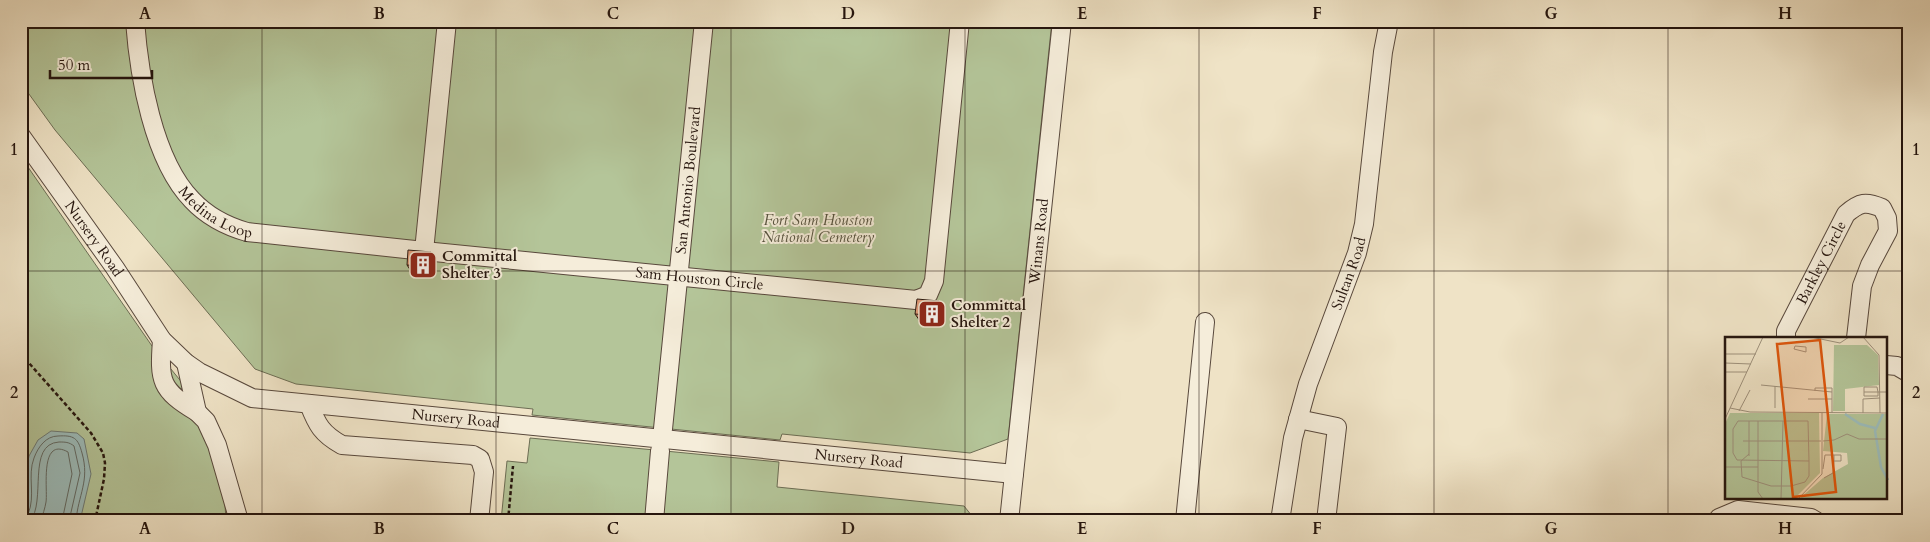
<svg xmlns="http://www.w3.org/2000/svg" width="1930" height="542" viewBox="0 0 1930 542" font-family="Cardo,serif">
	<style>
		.green { fill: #b4c599; stroke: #6c6d54 }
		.water { fill: #9cbdbc; stroke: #6c7a76 }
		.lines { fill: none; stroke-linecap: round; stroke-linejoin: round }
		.shore { stroke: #606965; stroke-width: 1 }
		.minor-casing { stroke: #58483c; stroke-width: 20 }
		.path { stroke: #25150e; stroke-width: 2.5; stroke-dasharray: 4 2.5; stroke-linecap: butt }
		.minor { stroke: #f5edda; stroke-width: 18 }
		.wall { fill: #c5886b; stroke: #25150e }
		.shaded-wall { fill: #a06f57; stroke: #25150e }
		.building { fill: #e59e7c; stroke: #25150e }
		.grid { fill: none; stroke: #25150e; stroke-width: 1; stroke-opacity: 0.55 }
		.labels { text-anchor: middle; stroke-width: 4; stroke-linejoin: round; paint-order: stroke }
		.street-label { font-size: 15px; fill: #25150e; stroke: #f5edda }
		.park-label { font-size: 15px; font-style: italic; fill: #57533f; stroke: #f5edda }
		.poi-label { font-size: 15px; font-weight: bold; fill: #25150e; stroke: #f5edda; text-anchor: start }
		.inset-river { fill: none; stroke: #9cbdbc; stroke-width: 2.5 }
		.inset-road { fill: none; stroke: #9e917c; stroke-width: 1 }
		.view { fill: #de560c; fill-opacity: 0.15; stroke: #de560c; stroke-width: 2.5 }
		.inset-edge { fill: none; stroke: #25150e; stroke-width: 2.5 }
		.neatline { fill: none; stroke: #25150e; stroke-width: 2 }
		.grid-label { font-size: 16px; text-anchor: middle; font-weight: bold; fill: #25150e }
	</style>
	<rect width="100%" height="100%" fill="#efe3c6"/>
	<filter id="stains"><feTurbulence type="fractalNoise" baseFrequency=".004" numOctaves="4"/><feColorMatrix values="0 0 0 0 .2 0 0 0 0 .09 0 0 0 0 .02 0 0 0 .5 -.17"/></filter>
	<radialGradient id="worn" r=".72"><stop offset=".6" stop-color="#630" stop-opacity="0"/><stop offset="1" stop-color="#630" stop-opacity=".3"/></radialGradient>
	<path class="green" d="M21,21H1052L1008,439L970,453L782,434L780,440L532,415L533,409L296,384L255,369L55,130L21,83Z
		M21,157L152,346L198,402L225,504L226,521H21Z
		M530,438L779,462L777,487L964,506L976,521H501L507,461L527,463Z"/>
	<path class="water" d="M51,431L77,433L84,439L91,474L80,521H21L27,499V466L29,456L38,440Z"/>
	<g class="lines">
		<path class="shore" d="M21,517L28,514C36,496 27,476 34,458C38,447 46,436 58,436C74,435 78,438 82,453C90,481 78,495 76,521
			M30,521C47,502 26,444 59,442C65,442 69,442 74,446L80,473L69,521
			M40,521C43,515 45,508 46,502C48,490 39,436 68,452L72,474L62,521"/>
		<defs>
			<g id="minor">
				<path id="s1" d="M135,21C139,75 153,160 192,200C207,216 226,226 247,232L424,251"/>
				<path id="s2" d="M447,21L424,251L916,300L928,295L934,281L960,21"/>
				<path id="s3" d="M21,136L115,268L162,340L186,363L199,372L252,398L1014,474"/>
				<path id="s4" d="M1786,338V331L1846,214C1860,202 1866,201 1882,208L1887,218L1888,231L1870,265L1862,286L1856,338"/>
				<path d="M162,340C159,381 160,390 197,412L186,363"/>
				<path d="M1886,365L1897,366L1909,373"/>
				<path d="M309,404C317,425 322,434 342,445L473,455L480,459L484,472L479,521"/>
				<path d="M197,412L206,421L217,445L239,521"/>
				<path d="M1298,419L1337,427L1326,521"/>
				<path id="s5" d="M663,429L704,21"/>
				<path d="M654,521L660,451"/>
				<path id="s6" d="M1009,521L1062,21"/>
				<path d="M1185,521L1205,322"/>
				<path id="s7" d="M1280,521L1293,438L1308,384L1357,253L1364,224L1383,52L1389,21"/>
				<path d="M1717,521L1719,518L1738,510L1811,518L1816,521"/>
			</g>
		</defs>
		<use href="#minor" class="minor-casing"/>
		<path class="path" d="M21,354L91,433L103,453L105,463L104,479L95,521
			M508,521L513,466"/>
		<use href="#minor" class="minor"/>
	</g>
	<path class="wall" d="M431,252L435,259L433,274L411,271L407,265Z
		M939,301L944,307L942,323L920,321L915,314Z"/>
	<path class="shaded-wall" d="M431,252L435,259L433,274L429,267Z
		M939,301L944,307L942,323L938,316Z"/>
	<path class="building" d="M408,250L431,252L429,267L407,265Z
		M917,299L939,301L938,316L915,314Z"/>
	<path class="grid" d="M262,21V521M496,21V521M731,21V521M965,21V521M1199,21V521M1434,21V521M1668,21V521M21,271H1909"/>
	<defs>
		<symbol id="building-square" viewBox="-11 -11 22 22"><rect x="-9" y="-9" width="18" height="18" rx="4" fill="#8f2418" stroke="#f5edda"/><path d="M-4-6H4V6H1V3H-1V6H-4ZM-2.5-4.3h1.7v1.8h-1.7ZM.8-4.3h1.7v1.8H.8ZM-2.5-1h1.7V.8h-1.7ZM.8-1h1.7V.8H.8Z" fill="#fff"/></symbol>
	</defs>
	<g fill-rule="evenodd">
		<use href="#building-square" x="407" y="249" width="32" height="32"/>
		<use href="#building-square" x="916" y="298" width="32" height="32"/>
	</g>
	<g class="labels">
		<g class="street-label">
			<text dy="5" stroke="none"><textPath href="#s5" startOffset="250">San Antonio Boulevard</textPath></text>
			<text dy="5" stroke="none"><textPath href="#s1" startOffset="218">Medina Loop</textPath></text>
			<text dy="5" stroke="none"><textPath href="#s3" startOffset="126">Nursery Road</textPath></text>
			<text dy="5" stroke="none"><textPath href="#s6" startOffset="281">Winans Road</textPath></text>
			<text dy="5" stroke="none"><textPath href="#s4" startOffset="84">Barkley Circle</textPath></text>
			<text dy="5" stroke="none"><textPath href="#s7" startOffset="258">Sultan Road</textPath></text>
			<text dy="5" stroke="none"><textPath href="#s2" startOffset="508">Sam Houston Circle</textPath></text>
			<text dy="5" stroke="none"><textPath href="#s3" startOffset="561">Nursery Road</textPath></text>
			<text dy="5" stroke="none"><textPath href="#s3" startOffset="966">Nursery Road</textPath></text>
		</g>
		<g class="park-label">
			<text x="818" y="225">Fort Sam Houston<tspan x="818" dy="17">National Cemetery</tspan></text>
		</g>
		<g class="poi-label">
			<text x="442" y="261">Committal<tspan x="442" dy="17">Shelter 3</tspan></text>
			<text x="951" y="310">Committal<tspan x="951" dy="17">Shelter 2</tspan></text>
		</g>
	</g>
	<g transform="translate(1725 337)">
		<rect width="162" height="162" fill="#efe3c6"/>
		<path d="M109,8H142L153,18L154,48L120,52V74H108ZM5,76H94L95,136L69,162H0V87ZM102,77H162V162H74L98,141L123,127L122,116L98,114Z" fill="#b4c599"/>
		<path class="inset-river" d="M120,77L135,87L150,91M158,77L150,94L156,130L163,143"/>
		<path class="inset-road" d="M86,0L115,6L124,0M138,0L154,18L155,76M70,9L81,10V15L69,12ZM0,17H31M0,26L26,27M0,35H22M36,48L107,55M50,49V71M90,54V51H107V55M139,55V50H152L153,55V59H139V55H163M83,62H107M5,71L25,75L163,76M14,74L25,53M107,76V55M138,76V62L155,61M0,82L38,0M13,84H83L84,124L12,123L8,116V92ZM33,84V155L38,162M18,104H96M98,104L109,103L122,97L134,102H163M24,117L16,124L17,140L46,149H66L80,145L84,139V124M24,119V84M0,130H33M98,132L100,118H116V124H109V118M99,141L108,136L109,124M56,162L58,84M73,162L97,137V76"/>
		<path class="view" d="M95,3L111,155L68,160L52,7Z"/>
		<rect width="162" height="162" class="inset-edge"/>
	</g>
	<rect width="1930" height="542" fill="none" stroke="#efe3c6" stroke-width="55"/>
	<path d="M50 70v8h102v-8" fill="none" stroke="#25150e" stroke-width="2.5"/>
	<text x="58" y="70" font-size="15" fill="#25150e" stroke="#f5edda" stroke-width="4" paint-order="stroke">50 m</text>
	<rect x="28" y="28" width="1874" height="486" class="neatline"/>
	<g class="grid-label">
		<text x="145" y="19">A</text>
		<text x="379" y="19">B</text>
		<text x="613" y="19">C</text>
		<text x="848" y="19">D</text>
		<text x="1082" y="19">E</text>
		<text x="1317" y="19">F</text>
		<text x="1551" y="19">G</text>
		<text x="1785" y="19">H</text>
		<text x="14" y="155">1</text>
		<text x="1916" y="155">1</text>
		<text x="14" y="398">2</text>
		<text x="1916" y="398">2</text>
		<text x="145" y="534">A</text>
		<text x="379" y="534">B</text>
		<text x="613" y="534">C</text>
		<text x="848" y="534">D</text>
		<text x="1082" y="534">E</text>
		<text x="1317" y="534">F</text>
		<text x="1551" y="534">G</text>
		<text x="1785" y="534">H</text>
	</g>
	<rect width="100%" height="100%" filter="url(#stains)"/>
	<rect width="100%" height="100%" fill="url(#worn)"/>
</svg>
